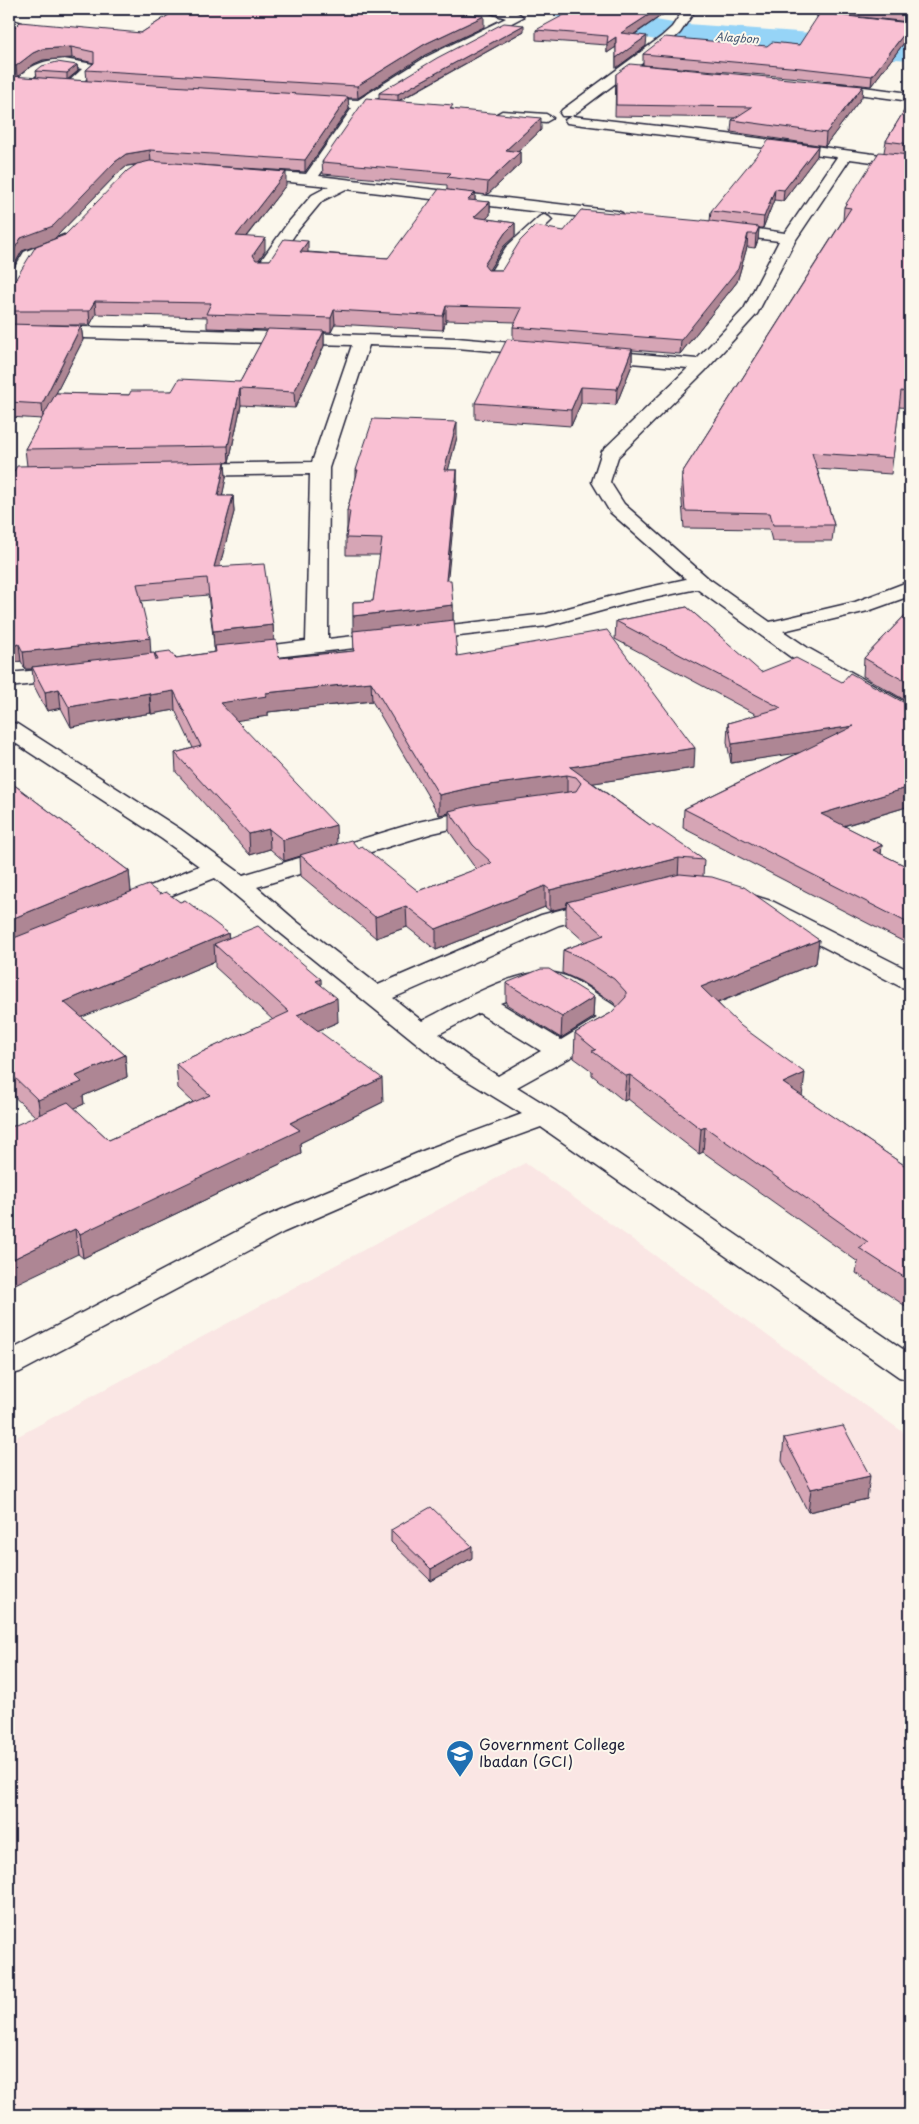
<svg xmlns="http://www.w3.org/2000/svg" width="919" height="2124" viewBox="0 0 919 2124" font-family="'Playpen Sans',sans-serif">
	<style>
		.built { fill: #fae6e4 }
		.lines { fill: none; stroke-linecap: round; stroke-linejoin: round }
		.river { fill: #96d4f7; fill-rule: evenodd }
		.minor-casing { stroke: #22223b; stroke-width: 3 }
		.minor { fill: #fbf7ec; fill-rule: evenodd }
		.wall { fill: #d6a5b5; stroke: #22223b; fill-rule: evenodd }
		.shaded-wall { fill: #ae8694; stroke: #22223b }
		.building { fill: #f9c0d3; stroke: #22223b }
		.labels { text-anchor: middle; stroke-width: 4; stroke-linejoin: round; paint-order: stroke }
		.far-water-label { font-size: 11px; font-style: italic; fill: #455773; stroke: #fbf7ec }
		.near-poi-label { font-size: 15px; fill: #22223b; stroke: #fbf7ec; text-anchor: start }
	</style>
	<rect width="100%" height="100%" fill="#fbf7ec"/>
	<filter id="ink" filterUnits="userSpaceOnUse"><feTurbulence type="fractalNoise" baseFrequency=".02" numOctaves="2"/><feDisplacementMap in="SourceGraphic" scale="10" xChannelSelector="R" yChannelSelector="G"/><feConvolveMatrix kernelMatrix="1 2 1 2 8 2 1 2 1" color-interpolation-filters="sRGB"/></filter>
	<g filter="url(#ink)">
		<path class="built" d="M525,1163L910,1437V2115H9V1441Z"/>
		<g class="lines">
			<path class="river" d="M551,9H593L673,23L910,40V60L673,43L574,25L555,16Z"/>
			<defs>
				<path id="minor" d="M486,9C498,8 514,8 523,17L436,63L376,99L373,101L399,103L406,107L399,111L365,109L319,176L617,211L622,213L625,216L622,219L617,221L346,189L322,201L298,230L269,272H257L255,269L287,224L312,195L329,186L250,178L245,177L243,174L245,171L250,170L306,174L352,108L312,105L305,101L307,98L358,100L426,57L506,18L488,12Z
					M684,9H696L680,33L669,43L572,116H562L560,113L562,110L661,37L672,27Z
					M816,9H828L829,16L910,23V31L826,23L819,21Z
					M9,19L22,23L24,26L13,39L9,40Z
					M64,59L93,64L94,71L77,88L72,89L65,85L82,69C67,66 49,64 37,74C31,79 28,85 21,87L14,83C27,66 43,60 64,59Z
					M825,82L910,93V101L820,89L818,86Z
					M502,111L546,114L553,118L546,122L497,118L495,115Z
					M572,116L727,134L910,159V167L850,159L795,241L757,314L705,371L618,457L610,482L624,504L708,578L770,622L855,602L910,581V596L868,611L783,631L808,648L910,705V721L902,719L792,658L697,589L630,603L547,626L241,661L233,660L230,655L233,650L306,641L310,474L189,476L182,474L180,470L182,466L189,464L312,462L352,345L9,336V326L148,328L457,338L546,346L549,350L546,354L540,355L457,348L369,345L329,468L328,639L546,614L627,592L686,579L610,512L592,482L602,451L688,368L596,360L590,359L587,355L590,351L596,350L697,359L744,309L779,241L722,234L717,232L714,229L717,226L722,224L785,233L837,157L567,123L565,120Z
					M544,215L549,217L552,220L549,223L518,253L500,282H488L486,279L506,247L539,217Z
					M64,235L69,237L72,240C63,253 47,249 36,258C29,264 21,285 15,293L9,295V277L24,252Z
					M69,667L77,669L80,674L77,679L9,687V673Z
					M9,722L17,724L180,829L243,875L418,822L486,807L494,809L498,814L494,819L433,833L257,887L296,921L378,985L541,915L601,899L610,902L614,907L610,912L559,925L393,998L422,1021C454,1005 519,966 554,973C571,976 587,987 601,997C609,1003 624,1009 624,1020L609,1036L517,1087L554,1110L910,1354V1380L899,1377L541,1127L445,1162L284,1232L20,1372L9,1375V1351L262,1218L425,1150L522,1114L450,1070L278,931L215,878L132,911L123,914L114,911L110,906L114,901L199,866L162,839L9,739ZM540,988H549L555,991L597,1018L561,1040L500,1003ZM479,1013L541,1051L498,1076L470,1058L439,1034Z
					M755,896L774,902L910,971V989L901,987L756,912L746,909L742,904L746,899Z"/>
			</defs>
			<use href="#minor" class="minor-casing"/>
			<use href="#minor" class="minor"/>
		</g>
		<path class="wall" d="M178,9H423L484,27L425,55L358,98H348L349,109L305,172L198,165L286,185L246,237L265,251L259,260H270L308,252L388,258L475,193V201L490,202V215L486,219L515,223V236L504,246L489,270H502L564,231L710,221L711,211L818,146L817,156L783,201L774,200L763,228H759L758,240L755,248L747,247L737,282L680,354L632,350V365L616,405L581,403L571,426L475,419V403L513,339V327L516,322L446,320L443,330L335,324L331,332H324V346L295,408L241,405L229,462L225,463L226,478L222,496H233L234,512L219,567L273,625L274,640L279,658L354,651L353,602L373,601L380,555H346V538L347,527V511L356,477V470L457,437L448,470H457V486L447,580L453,605V620L457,656L694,768L593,783L650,825L704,860L703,876L819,940L816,963L718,1003L803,1097L910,1169V1309L856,1273L858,1262L703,1152L699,1154L628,1099L624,1101L592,1075V1071L574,1058L575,1033L611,1013L617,1007L613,1002L580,981L562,973L563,950L585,942L566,925V907L550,911L545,907L436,950L407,927L376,938L301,876L300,856L284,861L270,849L250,855L176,772L175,753L193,748L175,710L151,714V713L71,727L61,708L47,711L34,686L32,669H25L21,661L9,664L27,466L25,449L42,419L9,417V282L15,280L65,235L136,165L127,166L116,175L54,239L22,251L9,274V31L141,33ZM72,58L94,63L86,70L87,81L68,80L78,71L77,65L36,71L37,78L61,80L18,77L34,64L43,60ZM96,314L207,317V328L268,330L240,382L172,391L129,395L56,393L83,340L81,326L49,325H90ZM208,595L215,652L176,658L155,653V658L151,654L141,601ZM372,701L439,815L449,813V831L473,865L477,869L418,891L358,848L337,844L236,720L268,716V712Z
			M671,9L634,35L646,46L616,68V47L607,53V45L536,40V30Z
			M830,9H910V22L831,14Z
			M910,23V35L871,86L800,78L643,65V54L799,45Z
			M524,31L399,101L453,109L541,130L518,152H520V164L487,195L447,190V185L323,174L322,162L379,99V93Z
			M616,74L862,97L825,146L731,132L732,120L735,118L615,116Z
			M910,101V190H908L906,209H910V408L899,407L891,474L817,469L834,525L832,541H772L769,529L684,528L681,489L682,473L843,220L844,207L884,152L886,141Z
			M687,607L910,806L844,826L882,845L881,854L910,868V945L683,828L684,809L800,752L731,763L727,742L728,723L757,715L615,639L616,621Z
			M910,610V703L863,676L864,658Z
			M9,781L129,871L131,892L160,894L180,902L228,933L229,938L321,985L338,1022L317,1031L383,1102L300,1143L301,1154L83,1258L78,1254L35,1116L9,1092ZM215,961V967L273,1020L176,1064L178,1088L193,1102L109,1140L74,1108L84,1104L83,1096L127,1077L125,1055L81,1017Z
			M506,983L594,997L593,1018L561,1038L506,1004Z
			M784,1438L867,1499L808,1512L782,1461Z
			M391,1530L472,1558L431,1581L391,1542Z"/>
		<path class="shaded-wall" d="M658,9H671L621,43V33Z
			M484,16V27L425,55L358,98L357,86L425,44Z
			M524,25V31L398,101V94Z
			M910,26V35L871,86L872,76Z
			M647,36L646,46L616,68V58Z
			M616,37V47L607,53V43Z
			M71,47L72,58L43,60L34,64L17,77L16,66L33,53L42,49Z
			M77,65L78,71L67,80V73Z
			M863,86L862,97L825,146L826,133Z
			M348,97L349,109L305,172V160Z
			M541,118V130L506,163V150Z
			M818,146L817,156L783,201L784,190Z
			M150,150L151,162L127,166L116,175L54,239L22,251L9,274V258L21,238L115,162L126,154Z
			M520,152V164L487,195L488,182Z
			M286,172V185L236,249V236Z
			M775,189L774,200L763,228L764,217Z
			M475,193V206L468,200Z
			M490,202V215L474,230V217Z
			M515,223V236L504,246L484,278V265L505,233Z
			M759,227L758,240L755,248L756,234Z
			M748,234L747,247L737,282L680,354L681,340Z
			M265,238V251L253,268V255Z
			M308,241V254L300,252Z
			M95,301L96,314L90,325L89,311Z
			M446,306V320L443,330V316Z
			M334,310L335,324L331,332V318Z
			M81,326L83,340L43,419L42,404Z
			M324,331V346L295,408L294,392Z
			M632,349V365L616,405L617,389Z
			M581,387V403L571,426V410Z
			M240,389L241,405L229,462L228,446Z
			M457,422V437L444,486V470Z
			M225,462L226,478L219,512L218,496Z
			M457,470V486L446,597V580Z
			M233,496L234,512L215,584L214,567Z
			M453,605V622L353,633V616Z
			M273,625L274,642L214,648L213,631Z
			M150,638L151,655L32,667V669H25L23,652Z
			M19,644L21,661L9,664V647Z
			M371,682L372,701L268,712V716L221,723L220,703L265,693Z
			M59,689L61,708L47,711L45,692Z
			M174,691L175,710L151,714L150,695Z
			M149,693L151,713L71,727L69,707Z
			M854,726L852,745L731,763L732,744Z
			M695,748L694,768L581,785V783L570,767Z
			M567,775V795L449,811V813L439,815V795L474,787Z
			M910,787V806L819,833L821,814Z
			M336,825L337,845L284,861L283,840Z
			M269,829L270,849L250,855L249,834Z
			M882,845L880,864L873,850Z
			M679,858L678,878L567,902L566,907L550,911V890Z
			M129,871L131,892L9,942V920Z
			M545,886V907L436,950V929Z
			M406,906L407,927L376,938L375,917Z
			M228,933L230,955L214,944L215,961L66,1024L64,1002Z
			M819,940L816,963L699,1010L701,987Z
			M321,979L322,1003L316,981Z
			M594,997L593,1018L561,1038L562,1017Z
			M337,998L338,1022L298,1039L297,1015Z
			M125,1055L127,1077L83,1096L84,1104L41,1123L38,1100L76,1076Z
			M805,1073L802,1097L783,1083Z
			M630,1075L628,1099L624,1101L626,1076Z
			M382,1078L383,1102L300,1143L301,1154L83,1258L80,1234L290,1123Z
			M705,1127L703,1152L699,1154L701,1129Z
			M75,1229L78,1254L9,1287V1261Z
			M870,1476L867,1499L808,1512L811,1489Z
			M472,1546V1558L431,1581V1569Z"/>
		<path class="building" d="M178,9H419L484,16L425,44L357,86L86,70L94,63V52L71,47L42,49L33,53L16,66L9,65V31L13,29L20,22L141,33Z
			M575,9H658L621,33L647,36L616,58V37L607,43L608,36L536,30Z
			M879,9H910V11Z
			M820,13L910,23V26L872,76L801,68L643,54L665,37L767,46L772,42L799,45Z
			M504,23L524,25L398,94L379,93L437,58Z
			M57,62L77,65L67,73L36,71L42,66Z
			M630,64L863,86L826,133L732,120L752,107L616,105V74Z
			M9,76L348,97L305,160L150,150L126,154L115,162L53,226L21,238L9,258Z
			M366,98L453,105L450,109L541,118L506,150L520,152L488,182L447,177L451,173L322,162Z
			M910,101V144L886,141Z
			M769,140L818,146L784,190L775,189L764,217L711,211Z
			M879,152L910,155V177L909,176L906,209H910V393L901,391L893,458L812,453L834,525H773L770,513L685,511L682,473L851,208L844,207Z
			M150,161L286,172L236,236L265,238L253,255L256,260H270L284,239L308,241L300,252L388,258L439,189L475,193L468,200L490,202L474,217L515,223L505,233L484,265L488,270H502L520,241L535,226L564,231L581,210L701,221L702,220L759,227L756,234H748L738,269L681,340L513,327L522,308L446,306L443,316L334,310L331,318L206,314L211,303L95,301L89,311H9V282L15,280L36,246L65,235L127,171L137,164Z
			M9,324L81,326L42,404L9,402Z
			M268,329L324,331L294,392L240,389L228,446L25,449L56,393L129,395L131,391H172L179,379L240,382Z
			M507,339L632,349L617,389L581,387L571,410L475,403Z
			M373,419L457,422L444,470H457L446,580H451L453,605L353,616V602L373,601L382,539L346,538L350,511H347L358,470H356Z
			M225,462L218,496H233L214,567L264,564L273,625L213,631L207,578L137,584L150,638L23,652L19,644L9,647V480L17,466Z
			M687,607L761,672L796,658L842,682L850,673L903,702L910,704V787L821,814L882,845L873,850L910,868V924L684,809L854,726L732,744L728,723L781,708L616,621Z
			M910,610V684L864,658Z
			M454,620L457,656L607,630L695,748L570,767L650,825L652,824L704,860L679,858L550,890L545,886L436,929L406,906L375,917L300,855L351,840L358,848L362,846L418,891L492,863L473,845L449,811L474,805L576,791L581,783L576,777L567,775L474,787L439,795L371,682L265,693L267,696L220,703L336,825L283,840L269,829L249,834L175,753L201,746L174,691L150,695L149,693L69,707L59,689L45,692L32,667L154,653L156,660H158L155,653L170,651L176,658L216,652L215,646L276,640L279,658L354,651L353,631Z
			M9,781L129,871L9,920Z
			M680,874L712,877L744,887L819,940L701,987L741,1026L805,1073L783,1083L910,1169V1281L859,1248L868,1242L705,1127L701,1129L630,1075L626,1076L592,1051L596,1050L575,1033L611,1013L626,997V992L614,979L580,957L563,950L604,935L567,902Z
			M148,885L160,894L166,892L180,902L185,900L228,933L64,1002L125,1055L76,1076L82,1082L38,1100L9,1072V940Z
			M258,926L321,979L316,981L337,998L297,1015L382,1078L290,1123L300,1130L80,1234L75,1229L9,1261V1128L68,1102L109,1140L210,1095L176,1064L289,1012L214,944Z
			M541,969H549L594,997L562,1017L506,983Z
			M843,1426L870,1476L811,1489L784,1438Z
			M431,1507L472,1546L431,1569L391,1530Z"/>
	</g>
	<defs>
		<symbol id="school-pin" viewBox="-11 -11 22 30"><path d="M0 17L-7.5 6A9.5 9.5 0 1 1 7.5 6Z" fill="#1f6fb2" stroke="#fbf7ec"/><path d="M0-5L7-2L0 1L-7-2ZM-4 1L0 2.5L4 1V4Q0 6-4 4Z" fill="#fff"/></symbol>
	</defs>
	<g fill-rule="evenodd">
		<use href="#school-pin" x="444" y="1738" width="32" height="43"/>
	</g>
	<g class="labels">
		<g class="far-water-label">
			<text transform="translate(737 38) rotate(4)" y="4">Alagbon</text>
		</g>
		<g class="near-poi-label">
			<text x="479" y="1750">Government College<tspan x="479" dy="17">Ibadan (GCI)</tspan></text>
		</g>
	</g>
	<rect width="919" height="2124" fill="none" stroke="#fbf7ec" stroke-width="30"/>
	<rect x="15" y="15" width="889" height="2094" fill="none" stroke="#22223b" stroke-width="2" filter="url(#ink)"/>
</svg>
